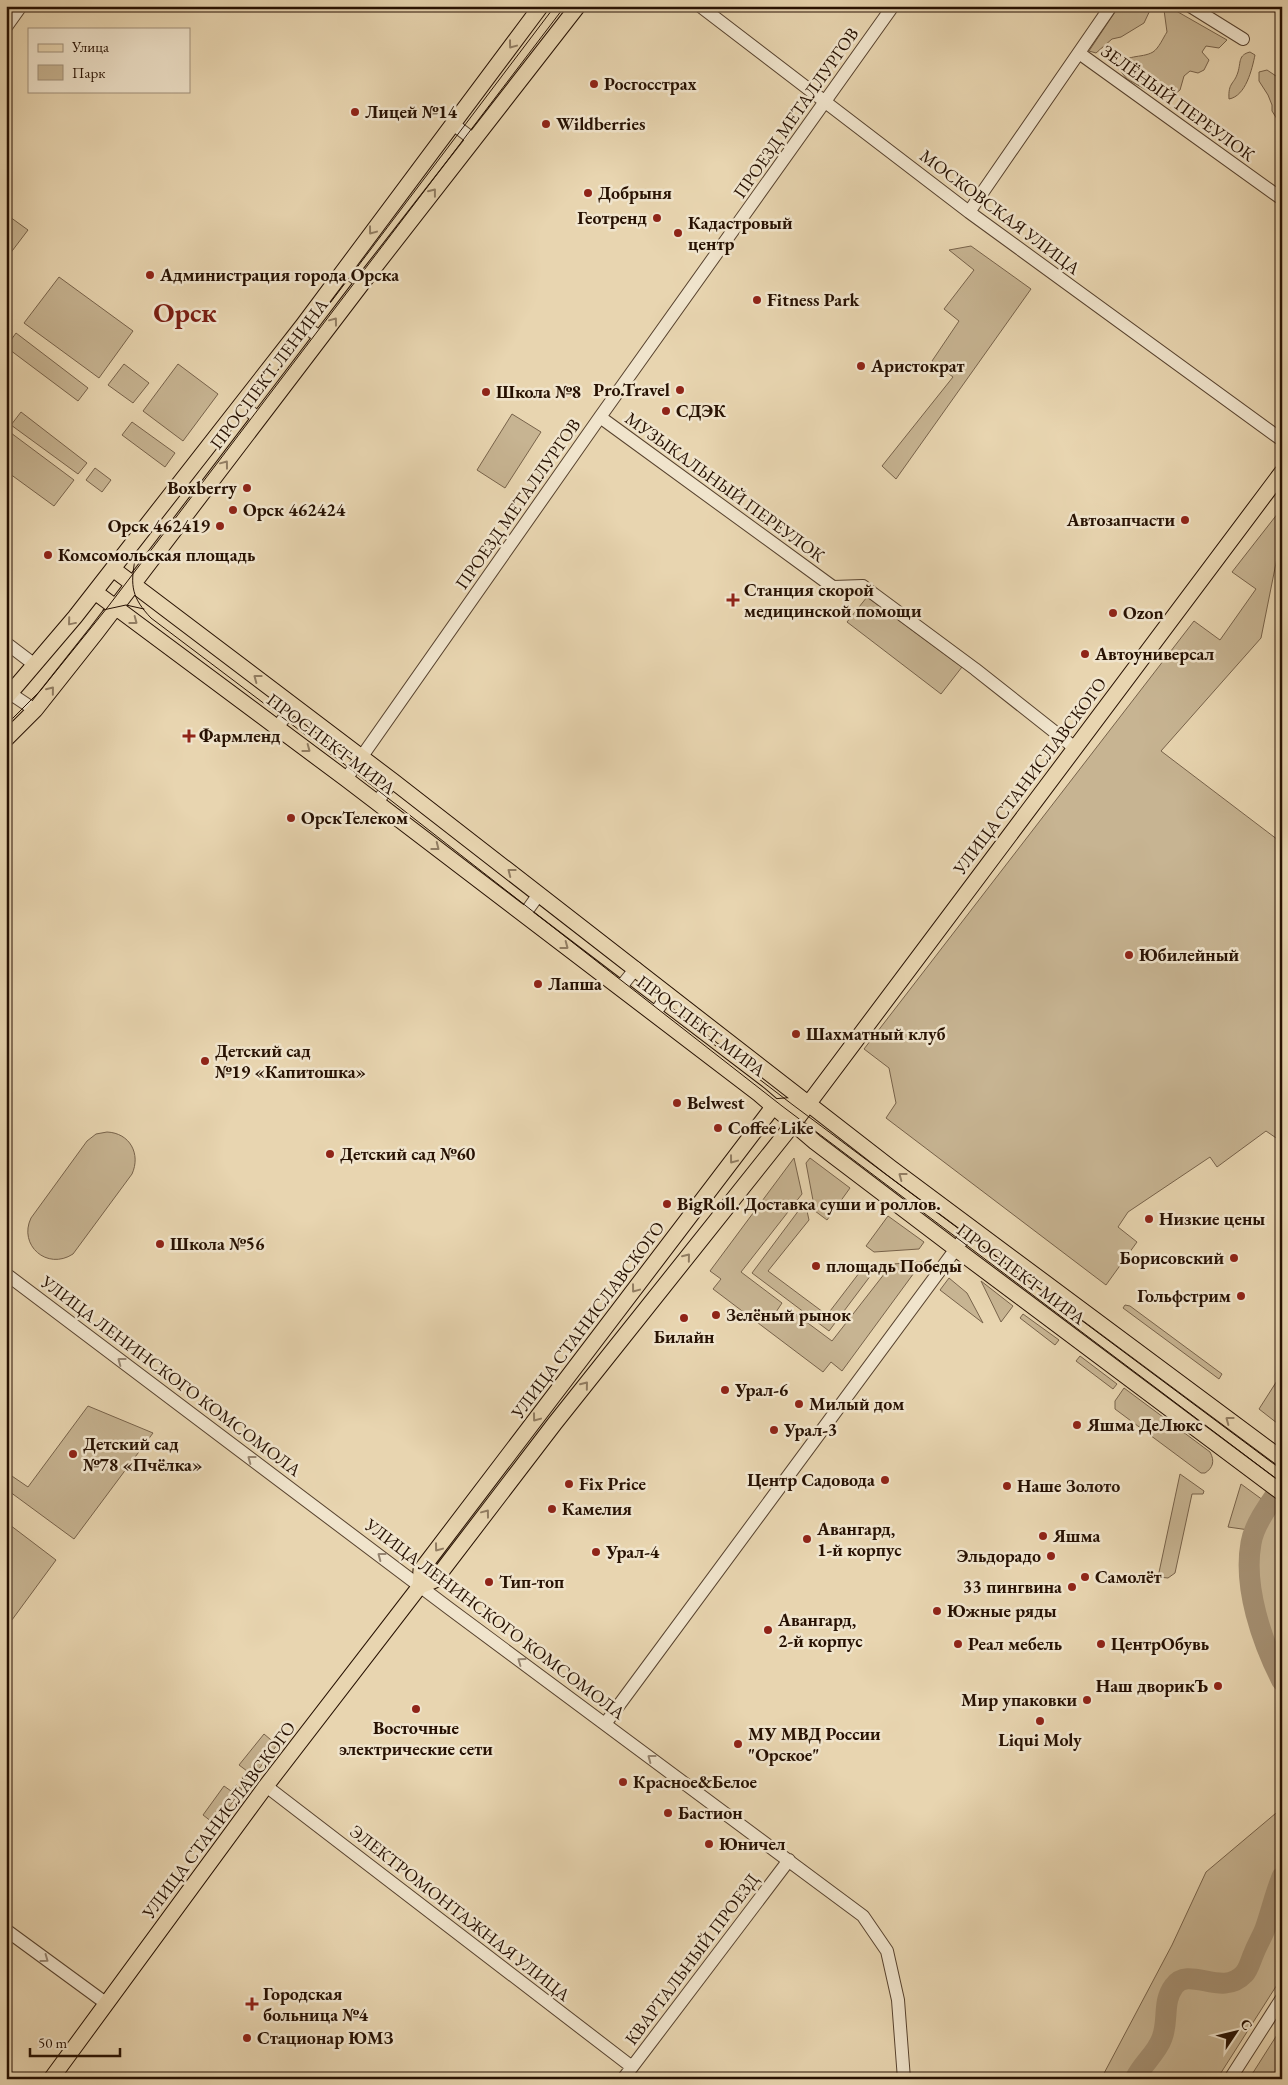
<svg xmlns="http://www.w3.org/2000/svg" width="1288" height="2085" viewBox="0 0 1288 2085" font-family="'EB Garamond',serif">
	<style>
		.green { fill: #c7b492; stroke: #77624a }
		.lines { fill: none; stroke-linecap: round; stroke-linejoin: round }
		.river { stroke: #a69275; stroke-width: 21 }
		.minor-casing { stroke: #57422e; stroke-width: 14 }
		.major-casing { stroke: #271102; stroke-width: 17 }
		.minor { stroke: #f0e4cc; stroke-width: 12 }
		.major { stroke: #e8d5b0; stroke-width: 15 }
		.tram { stroke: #271102; stroke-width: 1 }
		.oneway { stroke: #917d62 }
		.oneway2 { stroke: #968571 }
		.poi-dot { fill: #8f2418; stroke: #f0e4cc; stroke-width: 2 }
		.labels { text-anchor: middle; stroke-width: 5; stroke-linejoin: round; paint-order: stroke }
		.poi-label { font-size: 18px; font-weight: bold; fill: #271102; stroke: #f0e4cc; text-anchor: start }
		.street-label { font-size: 18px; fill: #271102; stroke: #f0e4cc }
		.town-label { font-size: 28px; font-weight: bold; fill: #7a1f14; stroke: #f0e4cc }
	</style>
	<rect width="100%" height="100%" fill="#e8d5b0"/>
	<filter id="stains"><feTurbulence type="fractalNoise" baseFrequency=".004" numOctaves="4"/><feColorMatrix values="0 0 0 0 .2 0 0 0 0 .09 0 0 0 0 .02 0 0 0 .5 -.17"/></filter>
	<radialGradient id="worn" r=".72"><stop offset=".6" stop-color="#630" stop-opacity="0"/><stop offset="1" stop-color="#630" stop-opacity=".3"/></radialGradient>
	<path class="green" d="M1119,6H1152L1144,23L1121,37L1112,39L1096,53L1089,51Z
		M1171,8L1227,40L1219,48L1206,46L1202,52L1209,60L1204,70L1198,73L1190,71L1184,76L1180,90L1175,94L1159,97L1127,79L1118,68C1125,53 1141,59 1153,52C1159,48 1163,38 1167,32L1164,10Z
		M1250,52L1255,55C1252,69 1246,96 1229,99C1228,82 1234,85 1238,72C1241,62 1238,55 1250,52Z
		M1267,70L1282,80V127L1272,111V105L1268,95L1259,81V72Z
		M10,217L28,230L6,259V218Z
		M971,246L1031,289L896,479L882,466L953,377L932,361L959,321L944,309L974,270L949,250Z
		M59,277L133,331L99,378L24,323Z
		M16,333L88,388L78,401L6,347Z
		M124,364L149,383L133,403L108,385Z
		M178,364L218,394L183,441L143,411Z
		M21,412L87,463L78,474L11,425Z
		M512,414L541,432L505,488L477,470Z
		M132,422L175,453L165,467L122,435Z
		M7,430L74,480L54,506L6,471Z
		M95,468L111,480L102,492L86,480Z
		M1282,508V554L1278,553L1261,638L1161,751L1282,843V1142L1266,1131L1217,1167L1210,1157L1128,1212L1118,1227L1137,1242L1106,1285L886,1118L896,1103L889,1068L864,1049L1194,621L1220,640L1256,589L1232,572Z
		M867,597L962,667L941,694L847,622Z
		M107,1132C130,1133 141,1154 132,1174L73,1254C47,1271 18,1245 31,1218L87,1141L96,1134Z
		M794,1158L802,1194L741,1272L782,1303L774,1315L785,1323L793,1312L832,1341L892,1264L922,1262L842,1371L831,1362L823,1372L713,1289L721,1279L710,1271Z
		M810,1158L850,1188L827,1220L815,1211L806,1163Z
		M805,1202L809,1220L768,1271L827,1315L866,1264L880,1263L829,1331L752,1273Z
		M888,1216L924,1242L919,1249L874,1252L866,1246Z
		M949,1278L967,1293L983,1323L940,1290Z
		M981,1281L1013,1306L1001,1322Z
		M1125,1305L1130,1306L1222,1374L1219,1379L1123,1308Z
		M1023,1314L1059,1340L1055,1345L1020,1318Z
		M1080,1356L1117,1384L1113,1389L1076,1361Z
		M1282,1373V1427L1259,1409Z
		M1124,1388L1210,1452C1215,1461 1213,1468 1205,1473H1201L1115,1409V1401Z
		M88,1406L153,1433L74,1539L6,1489V1472L28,1487Z
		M1180,1474L1204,1491L1203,1494H1192L1175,1573L1168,1578L1158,1577Z
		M1241,1484L1282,1514V1666L1258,1600L1249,1530L1228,1527Z
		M6,1522L56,1560L6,1628Z
		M264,1734L277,1745L248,1783L242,1778L247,1771L239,1765Z
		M236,1785L242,1789L216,1825L203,1815L224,1786L231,1791Z
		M1282,1808V1977L1217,2079H1101L1172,1945L1206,1872Z
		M1282,2027V2079H1249Z"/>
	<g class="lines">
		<path class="river" d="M1282,1486C1271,1502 1254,1524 1251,1543C1243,1587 1262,1642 1282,1681
			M1135,2079C1142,2064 1157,2053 1162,2038C1169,2020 1162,2002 1174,1986C1189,1965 1222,1998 1244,1974C1249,1969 1251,1959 1254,1953C1257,1945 1262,1937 1265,1929C1271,1912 1275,1894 1282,1877"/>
		<defs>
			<path id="minor" d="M700,6L969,212L1282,440
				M1190,6L1243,39
				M6,27L21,6
				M1079,53L1282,199
				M453,124L474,140
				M969,212L1111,6
				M343,270L363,283
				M303,325L321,338
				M241,404L259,419
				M600,417L833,587L863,586L975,669L1075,748
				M6,643L35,665
				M11,694L35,710
				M277,727L294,706
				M346,779L600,417L893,6
				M377,802L393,781
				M524,915L539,894
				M620,988L636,968
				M654,1014L669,994
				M6,1274L450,1609L863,1916L887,1951L898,2000L904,2079
				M605,1724L972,1227
				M266,1786L632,2067
				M6,1930L107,2004
				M623,2079L789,1860
				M1230,2079L1282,1998"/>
			<path id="major" d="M113,569L393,781L891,1168L1282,1459
				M95,592L346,779L759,1094L815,1142L956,1249L1282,1493
				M6,698L75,617L303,325L541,6
				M6,739L35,710L96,633L367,277L578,6
				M420,1586L421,1570L773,1107L808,1104
				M51,2079L266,1786L420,1586L435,1580L555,1423L794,1123L1282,472"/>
		</defs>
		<use href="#minor" class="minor-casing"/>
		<use href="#major" class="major-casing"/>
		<use href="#minor" class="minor"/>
		<use href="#major" class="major"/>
		<path class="tram" d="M293,352L555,6
			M135,560C130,586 132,598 151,618L352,770L782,1106L1282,1483
			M103,610L126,605L144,609
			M6,725L40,691L107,608L565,6
			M695,1030L793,1105L1282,1470"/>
	</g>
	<defs><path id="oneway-chevron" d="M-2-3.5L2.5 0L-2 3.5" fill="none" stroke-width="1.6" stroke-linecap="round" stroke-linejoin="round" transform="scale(1.25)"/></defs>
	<g class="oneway">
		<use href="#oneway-chevron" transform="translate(512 45) rotate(127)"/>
		<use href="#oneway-chevron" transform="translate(433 192) rotate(-52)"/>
		<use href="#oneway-chevron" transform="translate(372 231) rotate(127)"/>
		<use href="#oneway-chevron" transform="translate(334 321) rotate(-53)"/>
		<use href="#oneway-chevron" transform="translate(225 464) rotate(-53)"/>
		<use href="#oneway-chevron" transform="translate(134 621) rotate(37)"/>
		<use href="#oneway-chevron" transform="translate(71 622) rotate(130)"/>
		<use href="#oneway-chevron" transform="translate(257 678) rotate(-143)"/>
		<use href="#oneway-chevron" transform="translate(51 690) rotate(-51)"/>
		<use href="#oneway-chevron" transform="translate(307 749) rotate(37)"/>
		<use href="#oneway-chevron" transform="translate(436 847) rotate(38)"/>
		<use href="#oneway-chevron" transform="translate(511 872) rotate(-142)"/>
		<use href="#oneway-chevron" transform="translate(565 946) rotate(37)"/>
		<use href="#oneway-chevron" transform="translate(733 1160) rotate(127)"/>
		<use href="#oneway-chevron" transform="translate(902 1176) rotate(-143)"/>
		<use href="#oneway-chevron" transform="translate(687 1257) rotate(-51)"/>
		<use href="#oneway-chevron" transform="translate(635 1289) rotate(127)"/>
		<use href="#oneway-chevron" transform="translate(585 1385) rotate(-51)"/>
		<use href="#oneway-chevron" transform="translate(536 1418) rotate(127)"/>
		<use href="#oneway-chevron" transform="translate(1229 1420) rotate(-143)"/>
		<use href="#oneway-chevron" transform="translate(486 1513) rotate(-53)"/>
		<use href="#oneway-chevron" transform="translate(438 1548) rotate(127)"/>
	</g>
	<g class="oneway2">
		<use href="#oneway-chevron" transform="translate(121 1361) rotate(-143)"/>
		<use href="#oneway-chevron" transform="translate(251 1459) rotate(-143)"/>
		<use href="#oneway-chevron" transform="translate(381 1556) rotate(-143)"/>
		<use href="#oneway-chevron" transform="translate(521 1661) rotate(-144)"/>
		<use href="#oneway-chevron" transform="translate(651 1758) rotate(-143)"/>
		<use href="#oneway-chevron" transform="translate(45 1959) rotate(36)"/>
	</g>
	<g class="poi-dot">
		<circle cx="594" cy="84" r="5"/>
		<circle cx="355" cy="112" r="5"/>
		<circle cx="546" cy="124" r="5"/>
		<circle cx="588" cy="193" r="5"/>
		<circle cx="657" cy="218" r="5"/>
		<circle cx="678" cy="233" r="5"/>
		<circle cx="150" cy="275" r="5"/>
		<circle cx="757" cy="300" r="5"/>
		<circle cx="861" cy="366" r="5"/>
		<circle cx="680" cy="390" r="5"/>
		<circle cx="486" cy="392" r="5"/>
		<circle cx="666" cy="411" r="5"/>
		<circle cx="247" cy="488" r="5"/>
		<circle cx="233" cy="510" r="5"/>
		<circle cx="1185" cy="520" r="5"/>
		<circle cx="220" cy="526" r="5"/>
		<circle cx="48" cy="555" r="5"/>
		<path d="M730.5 592.5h5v5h5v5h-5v5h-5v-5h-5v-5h5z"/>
		<circle cx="1113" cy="613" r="5"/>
		<circle cx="1085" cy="654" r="5"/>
		<path d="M186.5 728.5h5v5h5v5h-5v5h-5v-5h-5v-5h5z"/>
		<circle cx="291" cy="818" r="5"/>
		<circle cx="1129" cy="955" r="5"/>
		<circle cx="538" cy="984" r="5"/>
		<circle cx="796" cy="1034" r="5"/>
		<circle cx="205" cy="1061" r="5"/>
		<circle cx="677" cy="1103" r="5"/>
		<circle cx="718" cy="1128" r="5"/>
		<circle cx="330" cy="1154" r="5"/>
		<circle cx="667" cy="1204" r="5"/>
		<circle cx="1149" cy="1219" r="5"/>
		<circle cx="160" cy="1244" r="5"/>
		<circle cx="1234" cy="1258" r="5"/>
		<circle cx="816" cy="1266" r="5"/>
		<circle cx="1241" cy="1296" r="5"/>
		<circle cx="716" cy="1315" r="5"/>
		<circle cx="684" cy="1318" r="5"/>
		<circle cx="725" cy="1390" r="5"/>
		<circle cx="799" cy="1404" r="5"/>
		<circle cx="1077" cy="1425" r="5"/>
		<circle cx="774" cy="1430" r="5"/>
		<circle cx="73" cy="1454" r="5"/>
		<circle cx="885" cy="1480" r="5"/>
		<circle cx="569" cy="1484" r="5"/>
		<circle cx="1007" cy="1486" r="5"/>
		<circle cx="552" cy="1509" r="5"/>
		<circle cx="1043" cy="1536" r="5"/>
		<circle cx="807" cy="1539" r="5"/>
		<circle cx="596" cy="1552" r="5"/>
		<circle cx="1051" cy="1556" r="5"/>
		<circle cx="1085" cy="1577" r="5"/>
		<circle cx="489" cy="1582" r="5"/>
		<circle cx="1072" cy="1587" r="5"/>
		<circle cx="937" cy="1611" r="5"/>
		<circle cx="768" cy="1630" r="5"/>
		<circle cx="958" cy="1644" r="5"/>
		<circle cx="1101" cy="1644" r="5"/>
		<circle cx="1218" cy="1686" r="5"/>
		<circle cx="1087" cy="1700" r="5"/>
		<circle cx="416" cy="1709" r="5"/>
		<circle cx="1040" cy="1721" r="5"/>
		<circle cx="738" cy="1744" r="5"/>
		<circle cx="623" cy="1782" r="5"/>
		<circle cx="668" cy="1813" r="5"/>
		<circle cx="709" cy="1844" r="5"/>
		<path d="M249.5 1996.5h5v5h5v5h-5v5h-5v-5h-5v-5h5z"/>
		<circle cx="247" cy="2038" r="5"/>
	</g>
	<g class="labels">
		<g class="poi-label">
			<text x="604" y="90">Росгосстрах</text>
			<text x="365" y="118">Лицей №14</text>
			<text x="556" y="130">Wildberries</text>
			<text x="598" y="199">Добрыня</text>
			<text x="647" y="224" text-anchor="end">Геотренд</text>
			<text x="688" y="229">Кадастровый<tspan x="688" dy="21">центр</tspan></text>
			<text x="160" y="281">Администрация города Орска</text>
			<text x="767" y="306">Fitness Park</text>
			<text x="871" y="372">Аристократ</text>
			<text x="670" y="396" text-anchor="end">Pro.Travel</text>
			<text x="496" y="398">Школа №8</text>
			<text x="676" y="417">СДЭК</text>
			<text x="237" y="494" text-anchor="end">Boxberry</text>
			<text x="243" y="516">Орск 462424</text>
			<text x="1175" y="526" text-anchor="end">Автозапчасти</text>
			<text x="210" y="532" text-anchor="end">Орск 462419</text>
			<text x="58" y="561">Комсомольская площадь</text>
			<text x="744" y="596">Станция скорой<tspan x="744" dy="21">медицинской помощи</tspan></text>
			<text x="1123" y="619">Ozon</text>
			<text x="1095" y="660">Автоуниверсал</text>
			<text x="199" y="742">Фармленд</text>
			<text x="301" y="824">ОрскТелеком</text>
			<text x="1139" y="961">Юбилейный</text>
			<text x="548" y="990">Лапша</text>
			<text x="806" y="1040">Шахматный клуб</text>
			<text x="215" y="1057">Детский сад<tspan x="215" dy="21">№19 «Капитошка»</tspan></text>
			<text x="687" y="1109">Belwest</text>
			<text x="728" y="1134">Coffee Like</text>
			<text x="340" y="1160">Детский сад №60</text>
			<text x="677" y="1210">BigRoll. Доставка суши и роллов.</text>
			<text x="1159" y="1225">Низкие цены</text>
			<text x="170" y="1250">Школа №56</text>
			<text x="1224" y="1264" text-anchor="end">Борисовский</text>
			<text x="826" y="1272">площадь Победы</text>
			<text x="1231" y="1302" text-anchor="end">Гольфстрим</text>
			<text x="726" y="1321">Зелёный рынок</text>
			<text x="684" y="1343" text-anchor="middle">Билайн</text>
			<text x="735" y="1396">Урал-6</text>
			<text x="809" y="1410">Милый дом</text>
			<text x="1087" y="1431">Яшма ДеЛюкс</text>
			<text x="784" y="1436">Урал-3</text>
			<text x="83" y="1450">Детский сад<tspan x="83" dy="21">№78 «Пчёлка»</tspan></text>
			<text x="875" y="1486" text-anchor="end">Центр Садовода</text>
			<text x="579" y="1490">Fix Price</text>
			<text x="1017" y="1492">Наше Золото</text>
			<text x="562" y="1515">Камелия</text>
			<text x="817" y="1535">Авангард,<tspan x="817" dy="21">1-й корпус</tspan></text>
			<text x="1053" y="1542">Яшма</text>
			<text x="606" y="1558">Урал-4</text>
			<text x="1041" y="1562" text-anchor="end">Эльдорадо</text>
			<text x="1095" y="1583">Самолёт</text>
			<text x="499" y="1588">Тип-топ</text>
			<text x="1062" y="1593" text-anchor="end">33 пингвина</text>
			<text x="947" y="1617">Южные ряды</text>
			<text x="778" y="1626">Авангард,<tspan x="778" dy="21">2-й корпус</tspan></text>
			<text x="968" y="1650">Реал мебель</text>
			<text x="1111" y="1650">ЦентрОбувь</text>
			<text x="1208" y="1692" text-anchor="end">Наш дворикЪ</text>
			<text x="1077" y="1706" text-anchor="end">Мир упаковки</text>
			<text x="416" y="1734" text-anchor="middle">Восточные<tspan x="416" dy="21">электрические сети</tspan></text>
			<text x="748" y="1740">МУ МВД России<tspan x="748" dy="21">"Орское"</tspan></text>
			<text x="1040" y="1746" text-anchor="middle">Liqui Moly</text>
			<text x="633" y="1788">Красное&amp;Белое</text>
			<text x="678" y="1819">Бастион</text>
			<text x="719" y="1850">Юничел</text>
			<text x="263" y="2000">Городская<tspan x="263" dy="21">больница №4</tspan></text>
			<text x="257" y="2044">Стационар ЮМЗ</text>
		</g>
		<g class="street-label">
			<text transform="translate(1178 103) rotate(36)" y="6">ЗЕЛЁНЫЙ ПЕРЕУЛОК</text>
			<text transform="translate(796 113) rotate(-55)" y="6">ПРОЕЗД МЕТАЛЛУРГОВ</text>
			<text transform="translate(1000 212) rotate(37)" y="6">МОСКОВСКАЯ УЛИЦА</text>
			<text transform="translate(269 374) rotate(-53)" y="6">ПРОСПЕКТ ЛЕНИНА</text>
			<text transform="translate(725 487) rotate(36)" y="6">МУЗЫКАЛЬНЫЙ ПЕРЕУЛОК</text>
			<text transform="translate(518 504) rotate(-55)" y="6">ПРОЕЗД МЕТАЛЛУРГОВ</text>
			<text transform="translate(331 744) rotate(37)" y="6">ПРОСПЕКТ МИРА</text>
			<text transform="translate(1030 776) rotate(-53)" y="6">УЛИЦА СТАНИСЛАВСКОГО</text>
			<text transform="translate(701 1026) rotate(37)" y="6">ПРОСПЕКТ МИРА</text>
			<text transform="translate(1021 1274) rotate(37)" y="6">ПРОСПЕКТ МИРА</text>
			<text transform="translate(588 1320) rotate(-53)" y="6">УЛИЦА СТАНИСЛАВСКОГО</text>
			<text transform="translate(171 1376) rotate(37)" y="6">УЛИЦА ЛЕНИНСКОГО КОМСОМОЛА</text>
			<text transform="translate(495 1619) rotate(37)" y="6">УЛИЦА ЛЕНИНСКОГО КОМСОМОЛА</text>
			<text transform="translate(219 1820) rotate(-53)" y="6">УЛИЦА СТАНИСЛАВСКОГО</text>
			<text transform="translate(460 1913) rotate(38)" y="6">ЭЛЕКТРОМОНТАЖНАЯ УЛИЦА</text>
			<text transform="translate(692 1959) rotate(-53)" y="6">КВАРТАЛЬНЫЙ ПРОЕЗД</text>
		</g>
		<g class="town-label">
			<text x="185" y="322">Орск</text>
		</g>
	</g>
	<rect width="1288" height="2085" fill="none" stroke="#e8d5b0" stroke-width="25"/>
	<rect x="8" y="8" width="1273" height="2070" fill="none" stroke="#271102" stroke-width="2.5"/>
	<rect x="12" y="12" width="1263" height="2060" fill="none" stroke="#271102"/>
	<rect x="28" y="28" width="162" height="65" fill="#f0e4cc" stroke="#a0907b"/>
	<rect x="38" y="44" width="25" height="8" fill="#e8d5b0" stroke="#a0907b"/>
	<text x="72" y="52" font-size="15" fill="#271102">Улица</text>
	<rect x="38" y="65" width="25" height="15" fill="#c7b492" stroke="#a0907b"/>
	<text x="72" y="78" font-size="15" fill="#271102">Парк</text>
	<g transform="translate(1236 2032) rotate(55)" stroke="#f0e4cc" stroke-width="4" paint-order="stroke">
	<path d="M0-4L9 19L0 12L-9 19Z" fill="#271102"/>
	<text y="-8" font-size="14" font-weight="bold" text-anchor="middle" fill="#271102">С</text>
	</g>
	<path d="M30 2048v8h90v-8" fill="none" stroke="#271102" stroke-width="2.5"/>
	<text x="38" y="2048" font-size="15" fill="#271102" stroke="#f0e4cc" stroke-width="4" paint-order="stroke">50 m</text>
	<rect width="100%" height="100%" filter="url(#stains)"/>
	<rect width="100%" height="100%" fill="url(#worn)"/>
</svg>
